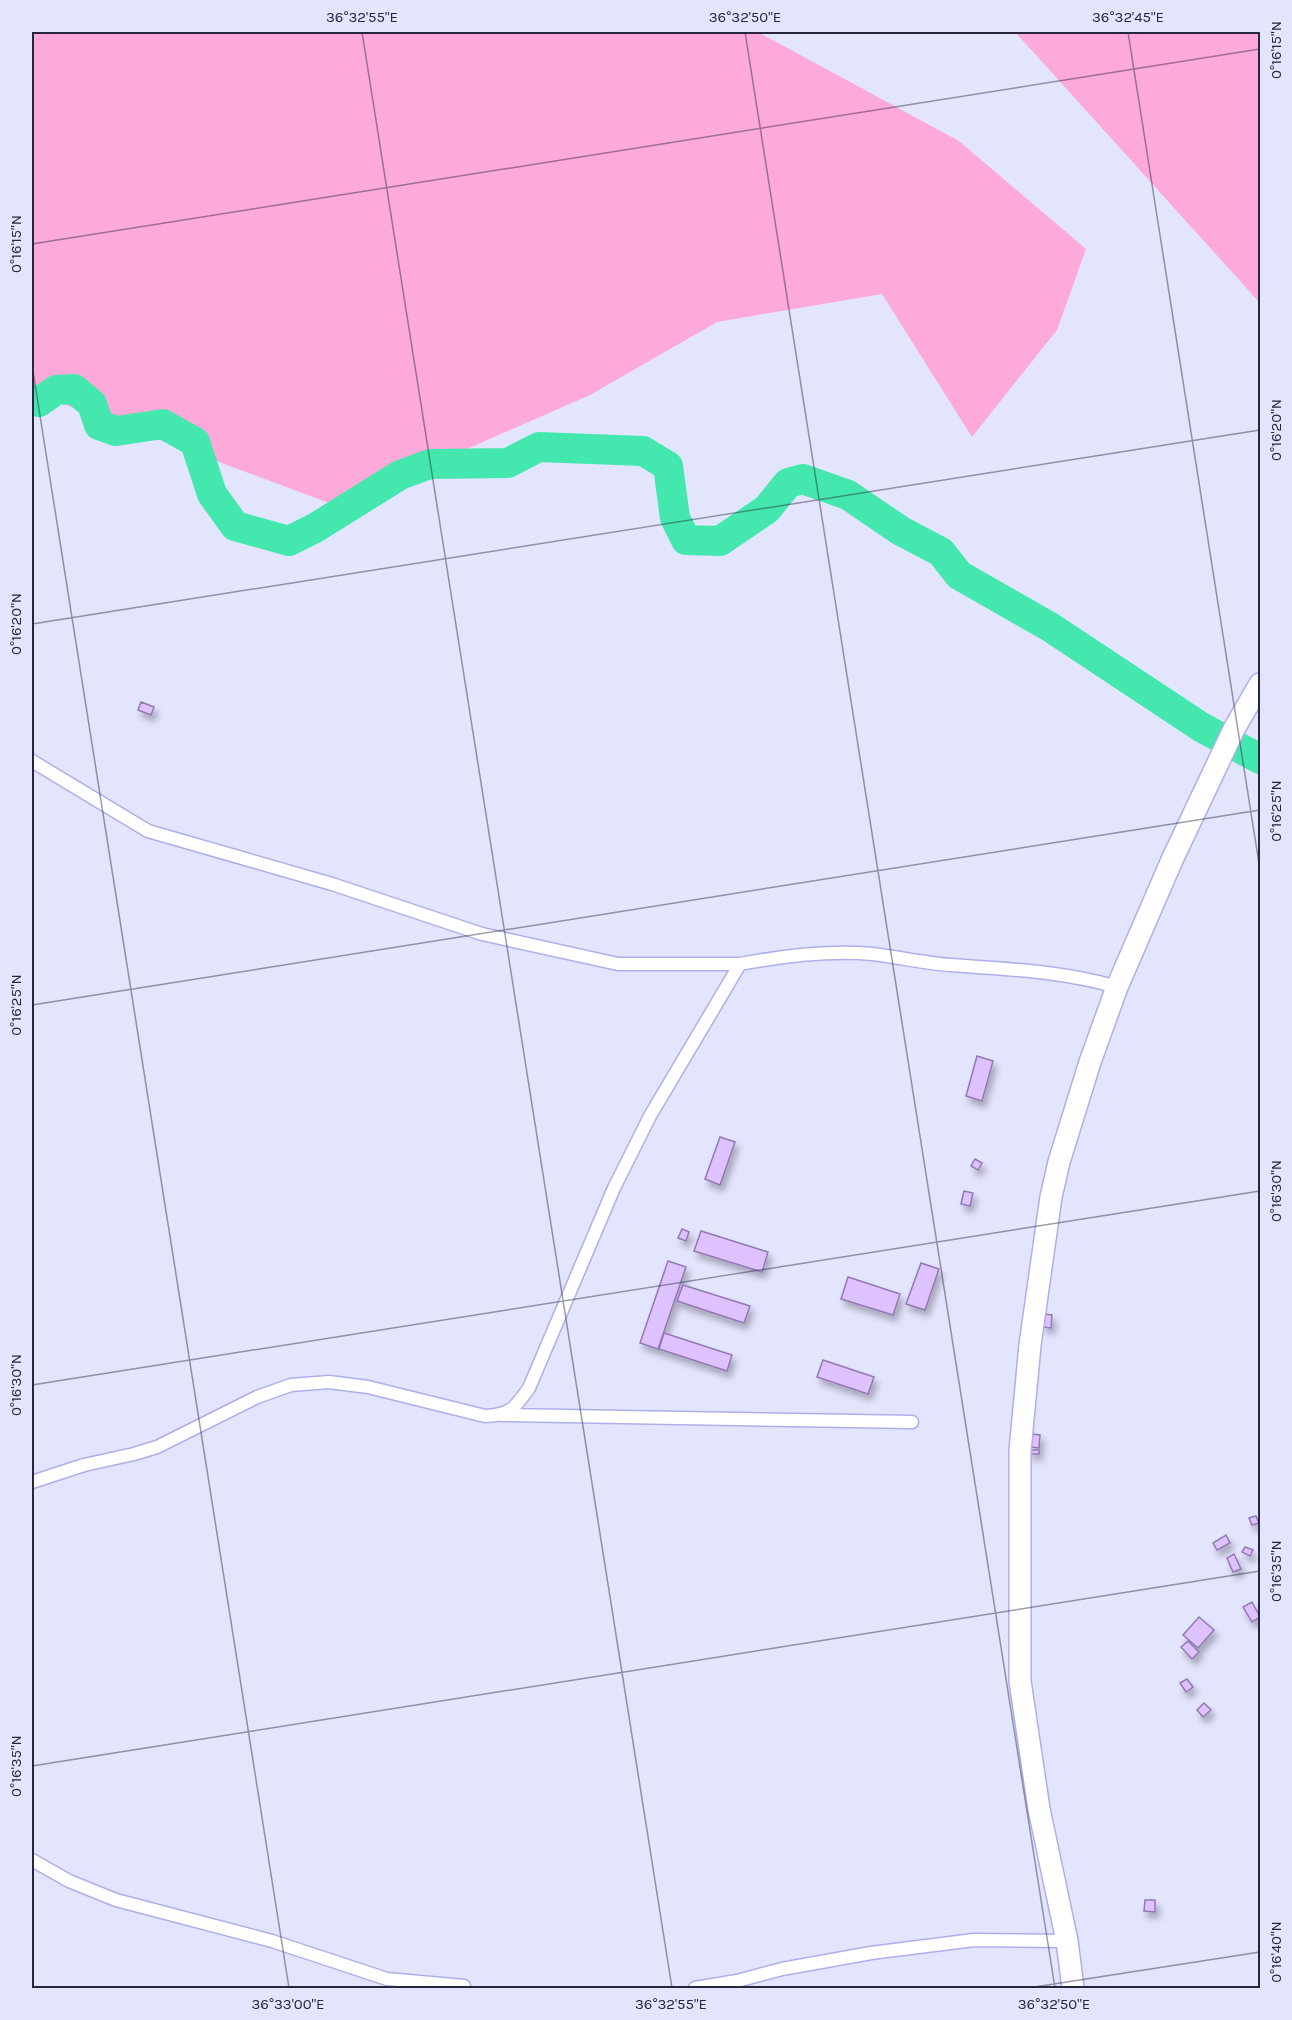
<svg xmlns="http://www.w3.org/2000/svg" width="1292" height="2020" viewBox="0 0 1292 2020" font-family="Karla,sans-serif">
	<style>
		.green { fill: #fda9d9 }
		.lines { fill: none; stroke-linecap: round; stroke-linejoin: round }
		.river { stroke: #44e8ae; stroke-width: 30 }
		.building { fill: #ddc2ff; stroke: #9279b1; stroke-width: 1.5; filter: url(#shadow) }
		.minor-casing { stroke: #afaeec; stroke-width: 15 }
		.trunk-casing { stroke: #afaeec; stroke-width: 24 }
		.minor { stroke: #fff; stroke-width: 12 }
		.trunk { stroke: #fff; stroke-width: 21 }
		.ticks { fill: none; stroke: #26263e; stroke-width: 1.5; stroke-opacity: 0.45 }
		.neatline { fill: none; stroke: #26263e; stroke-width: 2 }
		.ticks-label { font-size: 15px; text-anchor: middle; fill: #26263e }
	</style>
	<defs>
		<filter id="shadow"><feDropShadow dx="3.5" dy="6" stdDeviation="3" flood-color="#0004"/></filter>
	</defs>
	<rect width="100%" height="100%" fill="#e3e4fd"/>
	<path class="green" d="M32,32H758L959,141L1086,249L1057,330L972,437L882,294L717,322L590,395L337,506L36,394L32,389Z
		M1015,32H1260V303Z"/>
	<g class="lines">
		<path class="river" d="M32,399L39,402L56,390L74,389L92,404L99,425L116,431L163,424L195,442L212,494L235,526L289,541L315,528L400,475L430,464L508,463L539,447L643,451L668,466L675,518L686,540L720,541L767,509L788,483L803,479L848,495L901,531L941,552L959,575L1050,627L1201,727L1260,759"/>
	</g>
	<path class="building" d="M141,702L154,707L151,715L138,710Z
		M977,1056L993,1061L982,1101L966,1096Z
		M720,1137L735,1142L720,1185L705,1179Z
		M975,1159L982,1163L978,1170L971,1166Z
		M964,1191L973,1193L970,1206L961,1204Z
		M682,1229L689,1232L686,1241L678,1238Z
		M701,1231L768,1252L762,1272L694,1251Z
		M668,1261L686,1267L658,1349L640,1343Z
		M921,1263L939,1269L925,1310L906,1304Z
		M848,1277L900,1294L893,1315L841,1299Z
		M683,1285L750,1306L744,1323L677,1301Z
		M1044,1314L1052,1315L1051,1328L1043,1327Z
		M664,1333L732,1355L727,1371L659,1349Z
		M823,1360L874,1377L868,1394L817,1377Z
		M1032,1434L1040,1435L1039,1448L1031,1447Z
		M1029,1450H1039V1454H1029Z
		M1256,1516L1259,1523L1252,1525L1249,1518Z
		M1226,1535L1230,1543L1217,1550L1213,1543Z
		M1245,1547L1253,1550L1250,1556L1242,1552Z
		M1234,1554L1241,1569L1233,1572L1227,1558Z
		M1252,1602L1260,1617L1252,1622L1243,1607Z
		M1199,1617L1214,1630L1198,1648L1183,1635Z
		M1188,1641L1199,1652L1192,1659L1181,1647Z
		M1187,1679L1193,1687L1186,1692L1180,1683Z
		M1204,1703L1211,1710L1203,1717L1197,1710Z
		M1145,1900H1155V1912L1144,1911Z"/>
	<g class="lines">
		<defs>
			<path id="minor" d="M32,761L148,831L332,884L482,934L618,964H740
				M502,1415L912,1422
				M32,1482L84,1465L134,1454L157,1447L257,1397L291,1385L329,1382L368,1387L485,1416C510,1415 515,1408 529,1388L614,1188L650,1116L740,964C783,956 828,950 872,954C898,957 924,963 950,965C1006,969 1063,971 1117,987
				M32,1860L69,1881L116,1900L272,1941L387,1979L464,1986
				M695,1988L737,1981L782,1969L871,1953L974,1940L1067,1941"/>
			<path id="trunk" d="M1073,1988L1067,1941L1039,1809L1020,1681V1451L1030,1345L1051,1197L1059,1162L1090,1062L1117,987L1172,860L1234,729L1260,684"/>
		</defs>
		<use href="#minor" class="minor-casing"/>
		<use href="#trunk" class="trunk-casing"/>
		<use href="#minor" class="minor"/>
		<use href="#trunk" class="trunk"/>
	</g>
	<path class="ticks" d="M362,32L672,1988M745,32L1055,1988M1128,32L1260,870M32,244L1260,49M32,365L289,1988M32,624L1260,430M32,1005L1260,810M32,1385L1260,1191M32,1766L1260,1571M1028,1988L1260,1952"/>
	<rect width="1292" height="2020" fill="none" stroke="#e3e4fd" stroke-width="66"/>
	<rect x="33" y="33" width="1226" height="1954" class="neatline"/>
	<g class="ticks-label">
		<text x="362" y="22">36°32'55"E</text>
		<text x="745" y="22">36°32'50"E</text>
		<text x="1128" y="22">36°32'45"E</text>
		<text transform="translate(1276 50) rotate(-90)" y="5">0°16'15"N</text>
		<text transform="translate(16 244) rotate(-90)" y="5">0°16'15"N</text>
		<text transform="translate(1276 430) rotate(-90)" y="5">0°16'20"N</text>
		<text transform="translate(16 624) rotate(-90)" y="5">0°16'20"N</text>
		<text transform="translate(1276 811) rotate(-90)" y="5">0°16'25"N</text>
		<text transform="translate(16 1005) rotate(-90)" y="5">0°16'25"N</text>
		<text transform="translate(1276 1191) rotate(-90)" y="5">0°16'30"N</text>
		<text transform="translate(16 1385) rotate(-90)" y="5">0°16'30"N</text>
		<text transform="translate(1276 1571) rotate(-90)" y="5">0°16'35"N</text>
		<text transform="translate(16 1766) rotate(-90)" y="5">0°16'35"N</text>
		<text transform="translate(1276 1952) rotate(-90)" y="5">0°16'40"N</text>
		<text x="288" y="2009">36°33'00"E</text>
		<text x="671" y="2009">36°32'55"E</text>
		<text x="1054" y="2009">36°32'50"E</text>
	</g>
</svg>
